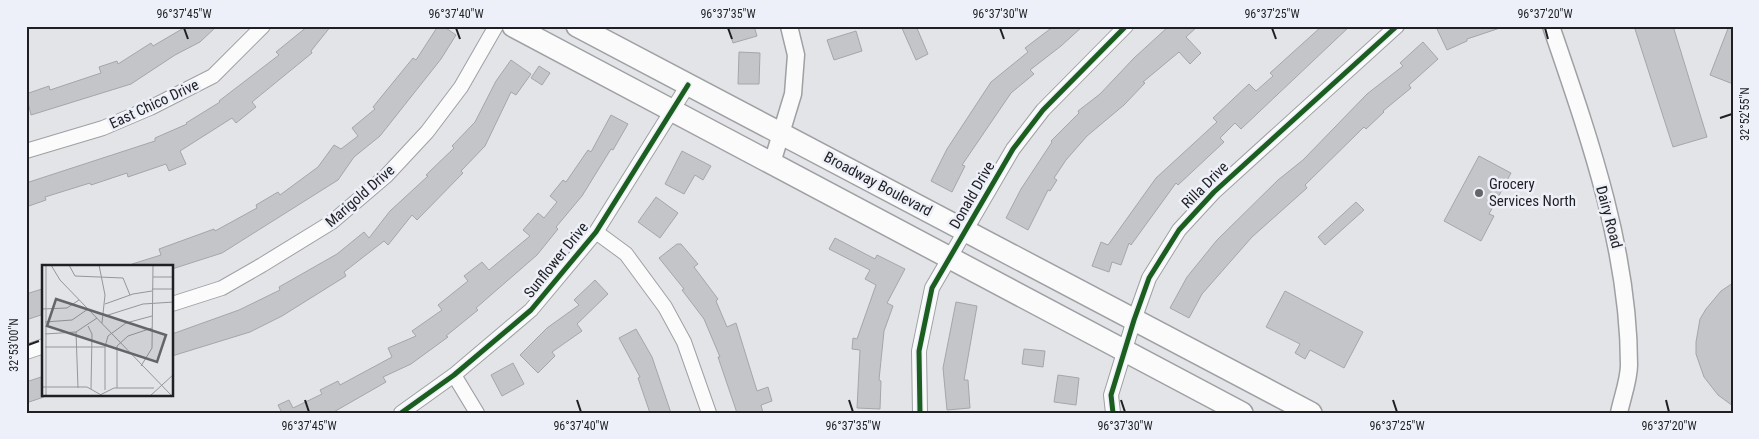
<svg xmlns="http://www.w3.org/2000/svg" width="1759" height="439" viewBox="0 0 1759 439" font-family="'Roboto Condensed',sans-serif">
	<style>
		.building { fill: #c4c5c9; stroke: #a5a6a9 }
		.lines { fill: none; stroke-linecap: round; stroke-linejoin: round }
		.minor-casing { stroke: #9fa0a3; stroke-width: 16 }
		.tertiary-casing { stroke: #9fa0a3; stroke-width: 19 }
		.primary-casing { stroke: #9fa0a3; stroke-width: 24 }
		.minor { stroke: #fbfbfc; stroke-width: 14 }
		.tertiary { stroke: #fbfbfc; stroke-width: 16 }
		.primary { stroke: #fbfbfc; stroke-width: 21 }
		.cycleway-casing { stroke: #edf0f8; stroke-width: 8 }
		.cycleway { stroke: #1b5e20; stroke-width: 5 }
		.ticks { fill: none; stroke: #1f2023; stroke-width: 2 }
		.poi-dot { fill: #646568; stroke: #edf0f8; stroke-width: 2 }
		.labels { text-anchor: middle; stroke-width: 5; stroke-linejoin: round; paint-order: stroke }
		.street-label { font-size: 15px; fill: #1f2023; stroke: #edf0f8 }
		.poi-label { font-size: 15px; fill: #1f2023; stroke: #edf0f8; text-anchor: start }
		.inset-road { fill: none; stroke: #959699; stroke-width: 1 }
		.view { fill: #646568; fill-opacity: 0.15; stroke: #646568; stroke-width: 2.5 }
		.inset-edge { fill: none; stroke: #1f2023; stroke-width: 2.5 }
		.neatline { fill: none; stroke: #1f2023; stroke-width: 2 }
		.ticks-label { font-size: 12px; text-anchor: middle; fill: #1f2023 }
	</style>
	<rect width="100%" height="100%" fill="#e3e4e8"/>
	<path class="building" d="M187,26H217L200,42L175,55L131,84L31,115L26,94L49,86L50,90L101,73L99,67L117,61L118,64L151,43L153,46Z
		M308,26H331L311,51L312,53L252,102L256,107L236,123L232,118L180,151L186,164L169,171L166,164L128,177L127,173L91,185L90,183L45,197L46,200L26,207V183L155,141V138L187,124L186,123L220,102L219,101L279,55L276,52Z
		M438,26H443L456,35L441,59L380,136L354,157L338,180L222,253L172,269V266H132V264L161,255L159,249L214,229L215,231L257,208L256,205L278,192L280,195L318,167L334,145L341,149L358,136L352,128L375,109L373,107L413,58L416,60Z
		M728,26H754L757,36L733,43Z
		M901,26H916L928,54L916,60Z
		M1054,26H1083L1061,46L1030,70L1034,74L1011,93L962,165L965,166L952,192L931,181L947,149L991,82L1028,52L1025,48Z
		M1169,26H1198L1186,37L1201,53L1190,64L1179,52L1143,82L1145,83L1124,105L1087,136L1066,160L1054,178L1057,180L1050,191L1048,190L1028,230L1006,218L1021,189L1052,142L1051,141L1079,113L1078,111L1100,94L1134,58Z
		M1322,26H1350L1241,129L1235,123L1220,138L1224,142L1178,185L1176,183L1131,245L1129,243L1121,265L1112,262L1109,272L1092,266L1101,242L1108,245L1156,178L1217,122L1213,118L1249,84L1256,91L1273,76L1270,73Z
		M1444,26H1500V28L1467,39V41L1447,50L1437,29Z
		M1634,26H1673L1707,137L1673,147Z
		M1729,26H1733V84L1710,75Z
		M856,31L862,51L834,60L827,40Z
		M1423,42L1438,59L1409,85L1411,88L1383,111L1384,112L1366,129L1364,127L1305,185L1307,188L1252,237L1202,294L1189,318L1170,308L1187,277L1217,240L1278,180L1303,160L1367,94L1403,66L1400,63Z
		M739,52L760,53L759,84H738Z
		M511,60L531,74L516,95L511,92L485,146L461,171L463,173L417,220L412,215L388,245L384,241L344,272L346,276L282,316L250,332L172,356V334L239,310L280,290L279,287L337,254L364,232L369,238L390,211L428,176L426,175L454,148L452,146L475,122L496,81Z
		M539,66L550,73L542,85L531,78Z
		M611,115L628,124L613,150L611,149L582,196L556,227L558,229L537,255L476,308L478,310L446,336L448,337L411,364L383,377L386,382L332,413H282L278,405L289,400L293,408L322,394L320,390L338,381L340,385L392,357L388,348L416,336L412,331L442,310L438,305L468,281L464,276L482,262L489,270L530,236L523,230L538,213L544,218L557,202L550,196L563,180L566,182L588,150L591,152Z
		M682,151L711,166L703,180L695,175L684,194L665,184Z
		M1479,156L1511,173L1489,214L1494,216L1481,241L1444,221Z
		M656,197L678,213L660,238L638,222Z
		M1356,202L1364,210L1325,245L1318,237Z
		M835,238L875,259L877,255L905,269L887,303L893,306L884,331L879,380L881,381L880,409L857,408L860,350L852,349L853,338L857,339L876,285L865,279L870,270L829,249Z
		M677,244H681L698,264L694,267L718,299L716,301L727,327L736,323L757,391L768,387L772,401L761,405L763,413H737L718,357H720L704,319L682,290L684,289L659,258Z
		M595,280L608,294L577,324L582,331L552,352L555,356L538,373L520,355L547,328L579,305L574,300Z
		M1733,283V406L1718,395L1704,377L1696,354V342L1700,319L1706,309L1721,291Z
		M42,289L44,314L26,320V294Z
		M1285,291L1363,332L1344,368L1310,350L1305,359L1295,353L1300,344L1266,327Z
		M956,302L977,306L964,380H968L970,408L947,410L943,368Z
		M636,329L652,357L671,413H650L638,378L640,377L619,338Z
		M1024,349L1045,351L1043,367L1022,364Z
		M513,363L524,384L502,396L491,375Z
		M1058,375L1079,378L1076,405L1054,402Z
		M44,376V397L26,403V382Z"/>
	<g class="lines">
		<defs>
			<path id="minor" d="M26,151L103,128L150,108L213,76L263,26
				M596,232L626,254L665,307L684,342L709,413
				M172,304L222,288L262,265L332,222L386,176L427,132L461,87L496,26
				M26,352L44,346
				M454,375L477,413
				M401,413L454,375L531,310L596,232L688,85
				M920,413L919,351L932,288L1013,149L1043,110L1126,26
				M1113,413L1111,395L1134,320L1149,278L1179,230L1214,192L1397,26"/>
			<path id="tertiary" d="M1551,26C1588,134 1629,249 1629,365C1629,380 1622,398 1619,413
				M772,163L793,94L796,55L789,26"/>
			<path id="primary" d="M513,26L1242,413
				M577,26L1311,413"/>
		</defs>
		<use href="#minor" class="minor-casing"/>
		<use href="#tertiary" class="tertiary-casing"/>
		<use href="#primary" class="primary-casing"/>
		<use href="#minor" class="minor"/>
		<use href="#tertiary" class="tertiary"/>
		<use href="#primary" class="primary"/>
		<defs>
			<path id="cycleway" d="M401,413L454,375L531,310L596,232L688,85
				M920,413L919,351L932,288L1013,149L1043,110L1126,26
				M1113,413L1111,395L1134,320L1149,278L1179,230L1214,192L1397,26"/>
		</defs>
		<use href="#cycleway" class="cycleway-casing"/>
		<use href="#cycleway" class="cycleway"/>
	</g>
	<path class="ticks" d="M184,28L188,39M456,28L460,39M728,28L732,39M1000,28L1004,39M1272,28L1276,39M1545,28L1548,39M1720,118L1732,114M28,345L39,341M305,400L309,412M577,400L581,412M849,400L853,412M1121,400L1125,412M1393,400L1397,412M1666,400L1669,412"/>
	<circle class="poi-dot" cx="1479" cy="193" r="5"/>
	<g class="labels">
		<g class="street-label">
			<text transform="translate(154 104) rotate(-25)" y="5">East Chico Drive</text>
			<text transform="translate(878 184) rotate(28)" y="5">Broadway Boulevard</text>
			<text transform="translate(1205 185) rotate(-45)" y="5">Rilla Drive</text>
			<text transform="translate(972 195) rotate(-60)" y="5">Donald Drive</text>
			<text transform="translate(360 196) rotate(-41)" y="5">Marigold Drive</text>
			<text transform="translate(1609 217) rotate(75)" y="5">Dairy Road</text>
			<text transform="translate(556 260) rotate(-51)" y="5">Sunflower Drive</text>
		</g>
		<g class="poi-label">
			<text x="1489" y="189">Grocery<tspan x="1489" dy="17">Services North</tspan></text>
		</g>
	</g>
	<g transform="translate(42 265)">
		<rect width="131" height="131" fill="#e3e4e8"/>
		<path class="inset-road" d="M9,0L18,15L130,131M27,0L33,11L81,13L88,30M57,0L63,30L60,58M111,12H132M110,24H132M63,39L91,29L110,26M0,44L25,43L37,35M63,51L101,39L132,37M3,57L30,55L46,44M46,61L50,69L49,124M34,67L36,123M3,69L34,67L55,53M3,82H63M99,101L110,83L111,0M0,122H45L61,131M75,123V81L86,71L110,63M63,125V82L66,71L84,58L110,51M58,130L72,123H112M4,131V0M108,131L132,109"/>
		<path class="view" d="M14,34L124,70L115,97L5,61Z"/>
		<rect width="131" height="131" class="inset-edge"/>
	</g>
	<rect width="1759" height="439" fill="none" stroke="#edf0f8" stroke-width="55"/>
	<rect x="28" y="28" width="1704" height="384" class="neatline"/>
	<g class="ticks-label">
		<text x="184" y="18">96°37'45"W</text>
		<text x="456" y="18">96°37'40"W</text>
		<text x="728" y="18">96°37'35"W</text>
		<text x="1000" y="18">96°37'30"W</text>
		<text x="1272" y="18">96°37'25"W</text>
		<text x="1545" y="18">96°37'20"W</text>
		<text transform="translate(1745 114) rotate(-90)" y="4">32°52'55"N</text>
		<text transform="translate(14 345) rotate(-90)" y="4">32°53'00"N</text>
		<text x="309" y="430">96°37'45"W</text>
		<text x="581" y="430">96°37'40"W</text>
		<text x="853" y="430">96°37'35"W</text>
		<text x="1125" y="430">96°37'30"W</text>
		<text x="1397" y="430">96°37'25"W</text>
		<text x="1669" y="430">96°37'20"W</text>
	</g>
</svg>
